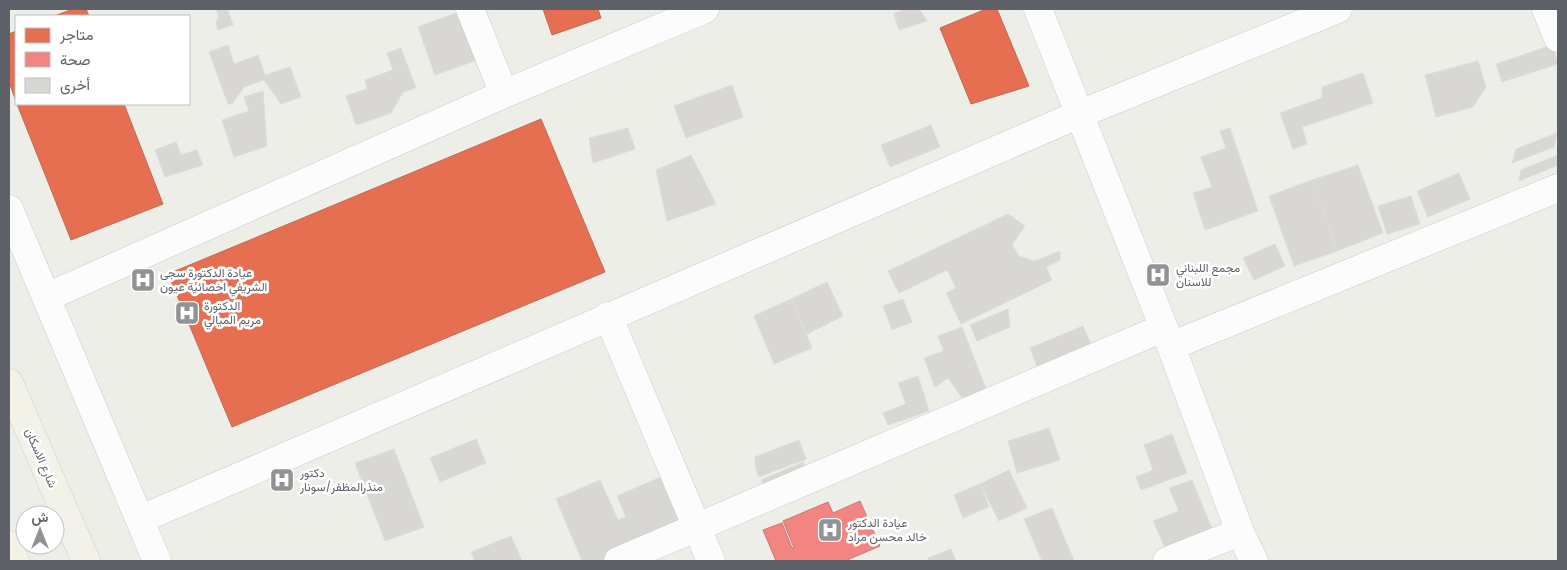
<svg xmlns="http://www.w3.org/2000/svg" width="1567" height="570" viewBox="0 0 1567 570" font-family="'Fira Sans Condensed',Vazirmatn,sans-serif">
	<style>
		.shops { fill: #e76f51; stroke: #be6b58 }
		.health { fill: #f28482; stroke: #c67a7a }
		.building { fill: #d8d7d4; stroke: #dedcd8 }
		.lines { fill: none; stroke-linecap: round; stroke-linejoin: round }
		.street-casing { stroke: #cacaca; stroke-width: 29 }
		.primary-casing { stroke: #d6d0b6; stroke-width: 29 }
		.street { stroke: #fcfcfc; stroke-width: 28 }
		.primary { stroke: #f3f2e9; stroke-width: 28 }
		.labels { text-anchor: middle; stroke-width: 5; stroke-linejoin: round; paint-order: stroke }
		.poi-label { font-size: 12px; fill: #5e6167; stroke: #fff; text-anchor: start }
		.street-label { font-size: 12px; fill: #5e6167; stroke: #fff }
	</style>
	<rect width="100%" height="100%" fill="#eeeee9"/>
	<path class="shops" d="M73,9H86L89,16H54Z
		M543,9H598L601,18L552,35Z
		M986,9H997L1029,86L971,104L940,28Z
		M16,31V101L9,82V34Z
		M17,104H124L163,204L71,240Z
		M541,119L605,272L232,427L168,274Z"/>
	<path class="health" d="M860,501L880,546L847,560L848,561H776L763,530L782,523L792,548H794L783,521L828,502L833,513Z"/>
	<path class="building" d="M216,9H232L228,10L233,25L218,30L216,21L219,18Z
		M904,9H919L927,21L899,30L894,14Z
		M459,12L477,60L435,75L418,27Z
		M228,45L234,64L258,55L265,75L290,67L301,97L281,104L264,80L244,87L232,104H228L209,52Z
		M1552,45L1558,64L1502,82L1496,64Z
		M401,48L416,88L403,92L391,113L356,125L346,96L367,89L365,80L393,70L387,53Z
		M1478,61L1486,87L1473,107L1436,117L1425,75Z
		M1363,73L1373,103L1302,127L1307,144L1293,149L1280,113L1322,98V87Z
		M732,85L743,117L686,138L674,106Z
		M263,91L267,146L234,157L222,120L249,111L244,97Z
		M931,125L940,147L890,167L881,145Z
		M628,128L635,149L593,163L589,138Z
		M1230,128L1258,211L1205,230L1193,193L1212,187L1201,157L1226,148L1220,131Z
		M1557,133L1554,147L1512,163L1516,149Z
		M176,142L181,155L197,150L203,165L165,177L155,150Z
		M691,155L716,204L667,221L656,170Z
		M1558,155V165L1519,181L1521,170Z
		M1358,165L1383,233L1337,251L1312,180Z
		M1459,173L1470,199L1428,217L1417,191Z
		M1312,180L1337,251L1294,266L1269,196Z
		M1411,196L1420,224L1387,234L1378,206Z
		M1008,214L1025,226L1012,245L1019,256L1034,261L1060,251V260L1046,267L1052,280L961,324L946,293L956,288L947,270L899,293L888,271Z
		M1275,244L1285,266L1254,280L1243,258Z
		M827,282L843,316L807,334L791,299Z
		M791,299L812,348L774,364L754,316Z
		M903,299L912,322L892,330L883,306Z
		M1008,309L1010,327L977,341L970,325Z
		M1083,326L1095,354L1041,377L1030,348Z
		M962,327L988,394L966,403L948,378L935,387L924,358L944,351L938,336Z
		M918,376L929,411L888,425L883,413L906,404L898,383Z
		M1049,428L1060,460L1017,473L1008,441Z
		M1172,434L1187,473L1141,490L1136,477L1153,470L1144,445Z
		M476,439L486,463L440,482L430,458Z
		M799,440L806,459L759,477L755,466V457Z
		M394,449L424,527L385,541L355,463Z
		M803,462L808,475L766,492L761,480Z
		M1009,470L1027,508L999,521L980,484Z
		M661,477L682,527L599,561H582L556,499L600,480L618,520L626,517L617,496Z
		M1192,480L1215,536L1168,554L1153,521L1179,511L1169,488Z
		M980,484L989,507L963,518L954,495Z
		M1052,508L1074,561H1042L1024,519Z
		M511,536L522,561H475L471,552Z
		M951,549L956,561H929L928,558Z"/>
	<g class="lines">
		<defs>
			<path id="street" d="M470,9L504,94
				M1038,9L1171,346L1240,532L1254,561
				M1546,9L1558,38
				M9,209L157,561
				M47,297L504,94L705,9
				M608,316L711,561
				M1171,346L1558,188
				M141,519L1080,114L1338,9
				M618,561L1163,328
				M1167,561L1240,532"/>
			<path id="primary" d="M9,383L86,561
				M9,545L15,561"/>
		</defs>
		<use href="#street" class="street-casing"/>
		<use href="#primary" class="primary-casing"/>
		<use href="#street" class="street"/>
		<use href="#primary" class="primary"/>
	</g>
	<defs>
		<symbol id="hospital-square" viewBox="-11 -11 22 22"><rect x="-9" y="-9" width="18" height="18" rx="4" fill="#909294" stroke="#fff"/><path d="M-5-5h3v3.5h4V-5h3V5h-3V1.5h-4V5h-3Z" fill="#fff"/></symbol>
	</defs>
	<g fill-rule="evenodd">
		<use href="#hospital-square" x="1144" y="261" width="28" height="28"/>
		<use href="#hospital-square" x="129" y="266" width="28" height="28"/>
		<use href="#hospital-square" x="173" y="299" width="28" height="28"/>
		<use href="#hospital-square" x="268" y="466" width="28" height="28"/>
		<use href="#hospital-square" x="816" y="516" width="28" height="28"/>
	</g>
	<g class="labels">
		<g class="poi-label">
			<text x="1176" y="272">مجمع اللبناني<tspan x="1176" dy="14">للاسنان</tspan></text>
			<text x="160" y="277">عيادة الدكتورة سجى<tspan x="160" dy="14">الشريفي اخصائية عيون</tspan></text>
			<text x="204" y="310">الدكتورة<tspan x="204" dy="14">مريم الميالي</tspan></text>
			<text x="300" y="477">دكتور<tspan x="300" dy="14">منذرالمظفر/سونار</tspan></text>
			<text x="848" y="527">عيادة الدكتور<tspan x="848" dy="14">خالد محسن مراد</tspan></text>
		</g>
		<g class="street-label">
			<text transform="translate(41 458) rotate(67)" y="4">شارع الاسكان</text>
		</g>
	</g>
	<rect width="1567" height="570" fill="none" stroke="#5e6167" stroke-width="20"/>
	<rect x="15" y="15" width="175" height="90" fill="#ffffff" stroke="#bfc0c2"/>
	<rect x="25" y="28" width="25" height="15" fill="#e76f51" stroke="#bfc0c2"/>
	<text x="60" y="40" font-size="15" fill="#5e6167">متاجر</text>
	<rect x="25" y="52" width="25" height="15" fill="#f28482" stroke="#bfc0c2"/>
	<text x="60" y="65" font-size="15" fill="#5e6167">صحة</text>
	<rect x="25" y="78" width="25" height="15" fill="#d8d7d4" stroke="#bfc0c2"/>
	<text x="60" y="90" font-size="15" fill="#5e6167">أخرى</text>
	<g transform="translate(40 530)"><circle r="24" fill="#ffffff" stroke="#bfc0c2"/>
	<path d="M0-4L9 19L0 12L-9 19Z" fill="#909294"/>
	<text y="-8" font-size="14" font-weight="bold" text-anchor="middle" fill="#5e6167">ش</text>
	</g>
</svg>
